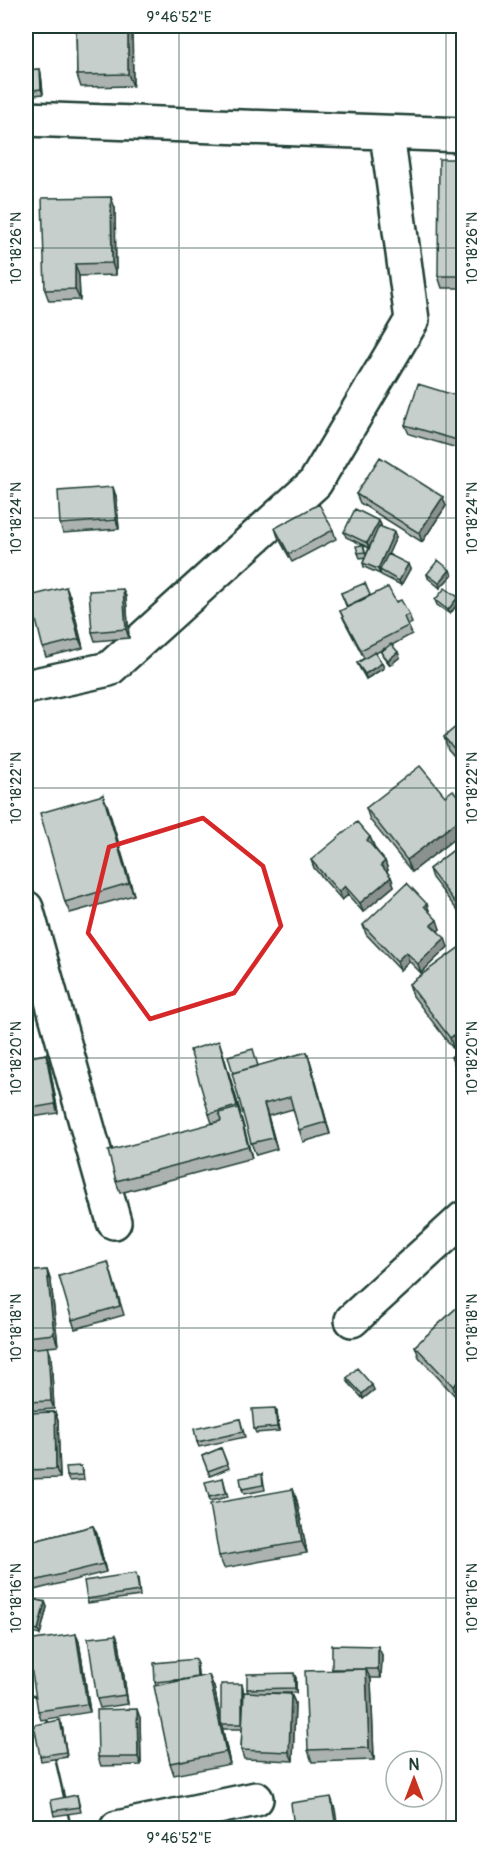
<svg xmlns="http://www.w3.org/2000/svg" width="489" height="1854" viewBox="0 0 489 1854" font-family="Pangolin,sans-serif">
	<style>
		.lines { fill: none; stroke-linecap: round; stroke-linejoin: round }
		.minor-casing { stroke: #1f3d34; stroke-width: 38 }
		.minor { stroke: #fff; stroke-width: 33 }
		.wall { fill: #abb2af; stroke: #1f3d34; stroke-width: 1.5; fill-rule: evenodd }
		.shaded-wall { fill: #8b918f; stroke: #1f3d34; stroke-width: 1.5 }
		.building { fill: #c7cfcc; stroke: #1f3d34; stroke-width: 1.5 }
		.marked { fill: none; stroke: #d62828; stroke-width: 4.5; stroke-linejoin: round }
		.ticks { fill: none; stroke: #1f3d34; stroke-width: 1.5; stroke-opacity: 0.45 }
		.neatline { fill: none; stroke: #1f3d34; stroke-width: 2 }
		.ticks-label { font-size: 15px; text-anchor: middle; fill: #1f3d34 }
	</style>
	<rect width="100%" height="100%" fill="#fff"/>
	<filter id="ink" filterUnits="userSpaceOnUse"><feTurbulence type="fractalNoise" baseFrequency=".0167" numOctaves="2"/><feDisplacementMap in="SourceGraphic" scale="12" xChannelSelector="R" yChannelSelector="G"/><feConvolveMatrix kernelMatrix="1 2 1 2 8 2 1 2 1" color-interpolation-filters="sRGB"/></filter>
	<g filter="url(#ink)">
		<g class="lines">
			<defs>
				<path id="minor" d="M26,119L464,135
					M26,687L109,669L315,483L412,320L387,134
					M26,908L114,1222
					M352,1320L464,1218
					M26,1711L53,1828
					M117,1828L256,1799"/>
			</defs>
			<use href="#minor" class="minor-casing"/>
			<use href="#minor" class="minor"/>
		</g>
		<path class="wall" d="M76,26H132L133,86L81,87L77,75Z
			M40,69L41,74L43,94L26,96V70Z
			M464,159V288H442L438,276Z
			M115,208L116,275L79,276L80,300L49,301L45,290Z
			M464,398V450L409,434L405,425Z
			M356,494L446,506L422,542L360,503Z
			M116,496L119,529L63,533L60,524Z
			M379,521L381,525L380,527L394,532L396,537L388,554L410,569L401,585L381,575L380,573V574L364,567L363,563L365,557L360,558L358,553L363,545L346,537L344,532ZM363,545L369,548L366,555Z
			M275,528L333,530L336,539L292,562L278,537Z
			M427,574L452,575L440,588L428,578Z
			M341,593L370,596L396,602L409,614L412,623L408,625L412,634L392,645L400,657L390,665L383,656L381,652L385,648L376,653L384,668L366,679L359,667L357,663L364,658L344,620L340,611L347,608Z
			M70,596L83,648L46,657L43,648Z
			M126,597L129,638L95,641L92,632Z
			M458,597L459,602L450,614L437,605L435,600Z
			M464,720V767L448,749L444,737Z
			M103,795L134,895L70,913L65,902Z
			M464,804V831L412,872L370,820L366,808Z
			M370,837L374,846H373L385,861L388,870L387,872L391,877L394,886L363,912L348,895L342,900L314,868L311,860Z
			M464,842V913L461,915L432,878L429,869Z
			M430,913L440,929L438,931L448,947L421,973L409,961L400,970L366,934L363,925Z
			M460,947L454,1050L413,996L409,984Z
			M222,1050L252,1158L120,1193L116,1181L221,1121L212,1123L209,1114Z
			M458,1051L462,1072L453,1062L451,1057Z
			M307,1052L311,1064L330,1134L303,1142L293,1109L268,1116L277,1149L256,1155L251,1143L258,1066Z
			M46,1054L49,1063L58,1113L26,1118V1058Z
			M108,1262L124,1315L75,1329L72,1320Z
			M47,1270L51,1282L58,1346L48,1347L51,1356L54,1409L26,1411V1272Z
			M464,1301L457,1398L419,1357L415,1346Z
			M347,1378L374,1390L363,1399L348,1382Z
			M55,1412L58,1421L60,1478L26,1479V1413Z
			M277,1412L279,1431L256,1433L254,1429Z
			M240,1419L245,1437L199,1447L197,1442Z
			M221,1448L229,1468L210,1476L202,1456Z
			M83,1471L84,1480L69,1481L67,1476Z
			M262,1474L265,1490L244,1494L242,1489Z
			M223,1478L228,1497L210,1501L209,1497Z
			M293,1489L297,1501L307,1553L224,1568L219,1556Z
			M93,1526L97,1534L106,1572L26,1592V1543Z
			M138,1578L140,1596L88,1603L87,1599Z
			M26,1597L45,1602L47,1607L40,1635L26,1631Z
			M76,1634L79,1642L90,1712L41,1720L38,1711Z
			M116,1635L119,1643L128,1704L100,1708L97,1699Z
			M382,1655L381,1678H370L371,1680L374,1760L312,1762L308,1750L332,1670V1669Z
			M197,1664L198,1677L214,1687L221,1722L243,1689L244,1695L248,1693L247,1689L296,1678V1693H264L291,1694L295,1703L293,1761L244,1759L241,1750L242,1729H223L222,1728L230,1764L174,1775L170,1763L155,1682Z
			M140,1718L141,1765L101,1766L98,1757Z
			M62,1725L67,1757L41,1761L40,1756Z
			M77,1795L81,1812L54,1816L53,1811Z"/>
		<path class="shaded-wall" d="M128,26H132L133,86L128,74Z
			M40,69L41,74L43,94L41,89Z
			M111,197L115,208L116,275L112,263Z
			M75,264L79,276L80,300L75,289Z
			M113,487L116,496L119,529L116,520Z
			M443,497L446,506L422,542L419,533Z
			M379,521L381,525L369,548L367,543Z
			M394,532L396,537L381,571L380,570V574L378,569Z
			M408,564L410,569L401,585L399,581Z
			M450,570L452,575L440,588L439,583Z
			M66,587L70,596L83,648L79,639Z
			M123,589L126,597L129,638L126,629Z
			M458,597L459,602L450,614L448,610Z
			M398,652L400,657L390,665L388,660Z
			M382,663L384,668L366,679L365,674Z
			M103,795L108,807L134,895L129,883Z
			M464,816V831L412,872L407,860Z
			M370,837L374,846L370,848L367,840Z
			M385,861L388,870L384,874L381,865Z
			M391,877L394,886L363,912L360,903Z
			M345,886L348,895L342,900L339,892Z
			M427,904L430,913L424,906Z
			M461,904L464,911V913L461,915L458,906Z
			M437,920L440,929L435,933L431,925Z
			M445,938L448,947L421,973L418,964Z
			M406,952L409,961L400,970L397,961Z
			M464,1027V1042L454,1050L450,1038Z
			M219,1041L222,1050L241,1114L237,1106Z
			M307,1052L311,1064L330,1134L326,1122Z
			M46,1054L49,1063L58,1113L55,1104Z
			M464,1065V1071L462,1072L460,1068Z
			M264,1104L268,1116L277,1149L273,1138Z
			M238,1108L242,1120L252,1158L248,1146Z
			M47,1270L51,1282L58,1346L54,1334Z
			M48,1347L51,1356L54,1409L51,1401Z
			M464,1376V1392L457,1398L453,1386Z
			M372,1385L374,1390L363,1399L362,1394Z
			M275,1408L277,1412L279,1431L277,1427Z
			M55,1412L58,1421L60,1478L56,1469Z
			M293,1489L297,1501L307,1553L302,1542Z
			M93,1526L97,1534L106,1572L103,1564Z
			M45,1602L47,1607L40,1635L38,1630Z
			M76,1634L79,1642L90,1712L87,1704Z
			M116,1635L119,1643L128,1704L125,1695Z
			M378,1646L382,1655L381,1678L378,1669Z
			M196,1659L197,1664L199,1683L197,1678Z
			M366,1669L371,1680L374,1760L369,1748Z
			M294,1673L296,1678V1693L295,1688Z
			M209,1675L214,1687L230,1764L226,1752Z
			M242,1684L243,1689L244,1728L242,1724Z
			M291,1694L295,1703L293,1761L289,1752Z
			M137,1709L140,1718L141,1765L138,1757Z
			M60,1720L62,1725L67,1757L66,1752Z
			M331,1797L335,1809L338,1828H336Z"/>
		<path class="building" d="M76,26H128V74L77,75Z
			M40,69L41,89L26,91V70Z
			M439,159H464V276H438Z
			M111,197L112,263L75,264V289L45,290L42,198Z
			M418,384L464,398V442L405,425Z
			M380,457L443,497L419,533L356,494Z
			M113,487L116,520L60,524L58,491Z
			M319,504L333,530L289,554L275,528Z
			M355,509L379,521L367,543L344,532Z
			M379,526L394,532L378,569L363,563Z
			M363,545L365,552L358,553L356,546Z
			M388,554L408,564L399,581L380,570Z
			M438,560L450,570L439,583L427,574Z
			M365,583L370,595L347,606L341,593Z
			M66,587L79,639L43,648L30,596Z
			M388,587L396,602L401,600L409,614L404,617L408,626L361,650L340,611Z
			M445,588L458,597L448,610L435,600Z
			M123,589L126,629L92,632L89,591Z
			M391,644L398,652L388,660L381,652Z
			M375,652L382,663L365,674L357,663Z
			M464,720V760L444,737Z
			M420,766L445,796L453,790L464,804V816L407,860L366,808Z
			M103,795L129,883L65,902L40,813Z
			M357,822L370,837L367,840L385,861L381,865L391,877L360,903L345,886L339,892L311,860Z
			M464,842V907L461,904L458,906L429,869Z
			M407,883L427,904L424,906L437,920L431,925L445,938L418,964L406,952L397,961L363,925Z
			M460,947L464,952V1027L450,1038L409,984Z
			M219,1041L237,1106L209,1114L190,1050Z
			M253,1049L258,1066L233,1073L228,1056Z
			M458,1051L464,1058V1065L460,1068L451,1057Z
			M307,1052L326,1122L299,1130L290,1097L264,1104L273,1138L251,1143L232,1073Z
			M46,1054L55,1104L26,1109V1058Z
			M238,1108L248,1146L116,1181L108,1151L221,1121L219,1113Z
			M108,1262L120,1306L72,1320L59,1276Z
			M47,1270L54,1334L26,1337V1272Z
			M464,1301V1376L453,1386L415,1346Z
			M48,1347L51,1401L26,1402V1349Z
			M357,1368L372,1385L362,1394L347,1378Z
			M275,1408L277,1427L254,1429L252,1409Z
			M55,1412L56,1469L26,1470V1413Z
			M240,1419L243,1432L197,1442L194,1429Z
			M221,1448L227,1464L208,1471L202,1456Z
			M81,1466L82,1475L67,1476L66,1467Z
			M262,1474L263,1485L242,1489L240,1478Z
			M223,1478L226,1493L209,1497L205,1482Z
			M293,1489L302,1542L219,1556L210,1504Z
			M93,1526L103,1564L26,1583V1543Z
			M136,1573L139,1591L87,1599L84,1581Z
			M26,1597L45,1602L38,1630L26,1627Z
			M76,1634L87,1704L38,1711L27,1641Z
			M116,1635L125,1695L97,1699L88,1638Z
			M332,1645L378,1646V1669H332Z
			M196,1659L197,1677L186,1679L155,1682L154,1663Z
			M366,1669L369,1748L308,1750L305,1671Z
			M294,1673L295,1688L247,1689V1674Z
			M209,1675L226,1752L170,1763L154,1686Z
			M221,1684H242V1724H221Z
			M244,1692L291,1694L289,1752L241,1750Z
			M137,1709L138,1757H98L97,1710Z
			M60,1720L66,1752L40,1756L34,1725Z
			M77,1795L79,1807L53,1811L51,1800Z
			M331,1797L336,1828H294L291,1803Z"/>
	</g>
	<path class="marked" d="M203,818L263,866L281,926L234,993L150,1019L88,933L109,847Z"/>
	<path class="ticks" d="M179,26V1828M446,26V1828M26,248H464M26,518H464M26,788H464M26,1058H464M26,1328H464M26,1598H464"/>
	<rect width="489" height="1854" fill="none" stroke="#fff" stroke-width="66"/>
	<g transform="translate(414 1779)"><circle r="28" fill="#ffffff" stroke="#a5b1ae" stroke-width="1.5"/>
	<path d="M0-4.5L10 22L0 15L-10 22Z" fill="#c8321e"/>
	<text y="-9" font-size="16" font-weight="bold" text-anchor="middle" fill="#1f3d34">N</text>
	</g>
	<rect x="33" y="33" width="423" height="1788" class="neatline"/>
	<g class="ticks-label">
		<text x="179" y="22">9°46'52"E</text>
		<text transform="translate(16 248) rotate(-90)" y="5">10°18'26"N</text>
		<text transform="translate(472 248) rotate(-90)" y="5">10°18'26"N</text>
		<text transform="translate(16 518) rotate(-90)" y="5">10°18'24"N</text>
		<text transform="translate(472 518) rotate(-90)" y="5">10°18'24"N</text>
		<text transform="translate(16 788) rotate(-90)" y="5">10°18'22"N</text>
		<text transform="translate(472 788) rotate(-90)" y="5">10°18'22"N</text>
		<text transform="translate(16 1058) rotate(-90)" y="5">10°18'20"N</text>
		<text transform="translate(472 1058) rotate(-90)" y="5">10°18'20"N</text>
		<text transform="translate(16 1328) rotate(-90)" y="5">10°18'18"N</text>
		<text transform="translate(472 1328) rotate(-90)" y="5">10°18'18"N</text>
		<text transform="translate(16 1598) rotate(-90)" y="5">10°18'16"N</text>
		<text transform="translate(472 1598) rotate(-90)" y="5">10°18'16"N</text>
		<text x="179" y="1843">9°46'52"E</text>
	</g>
</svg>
